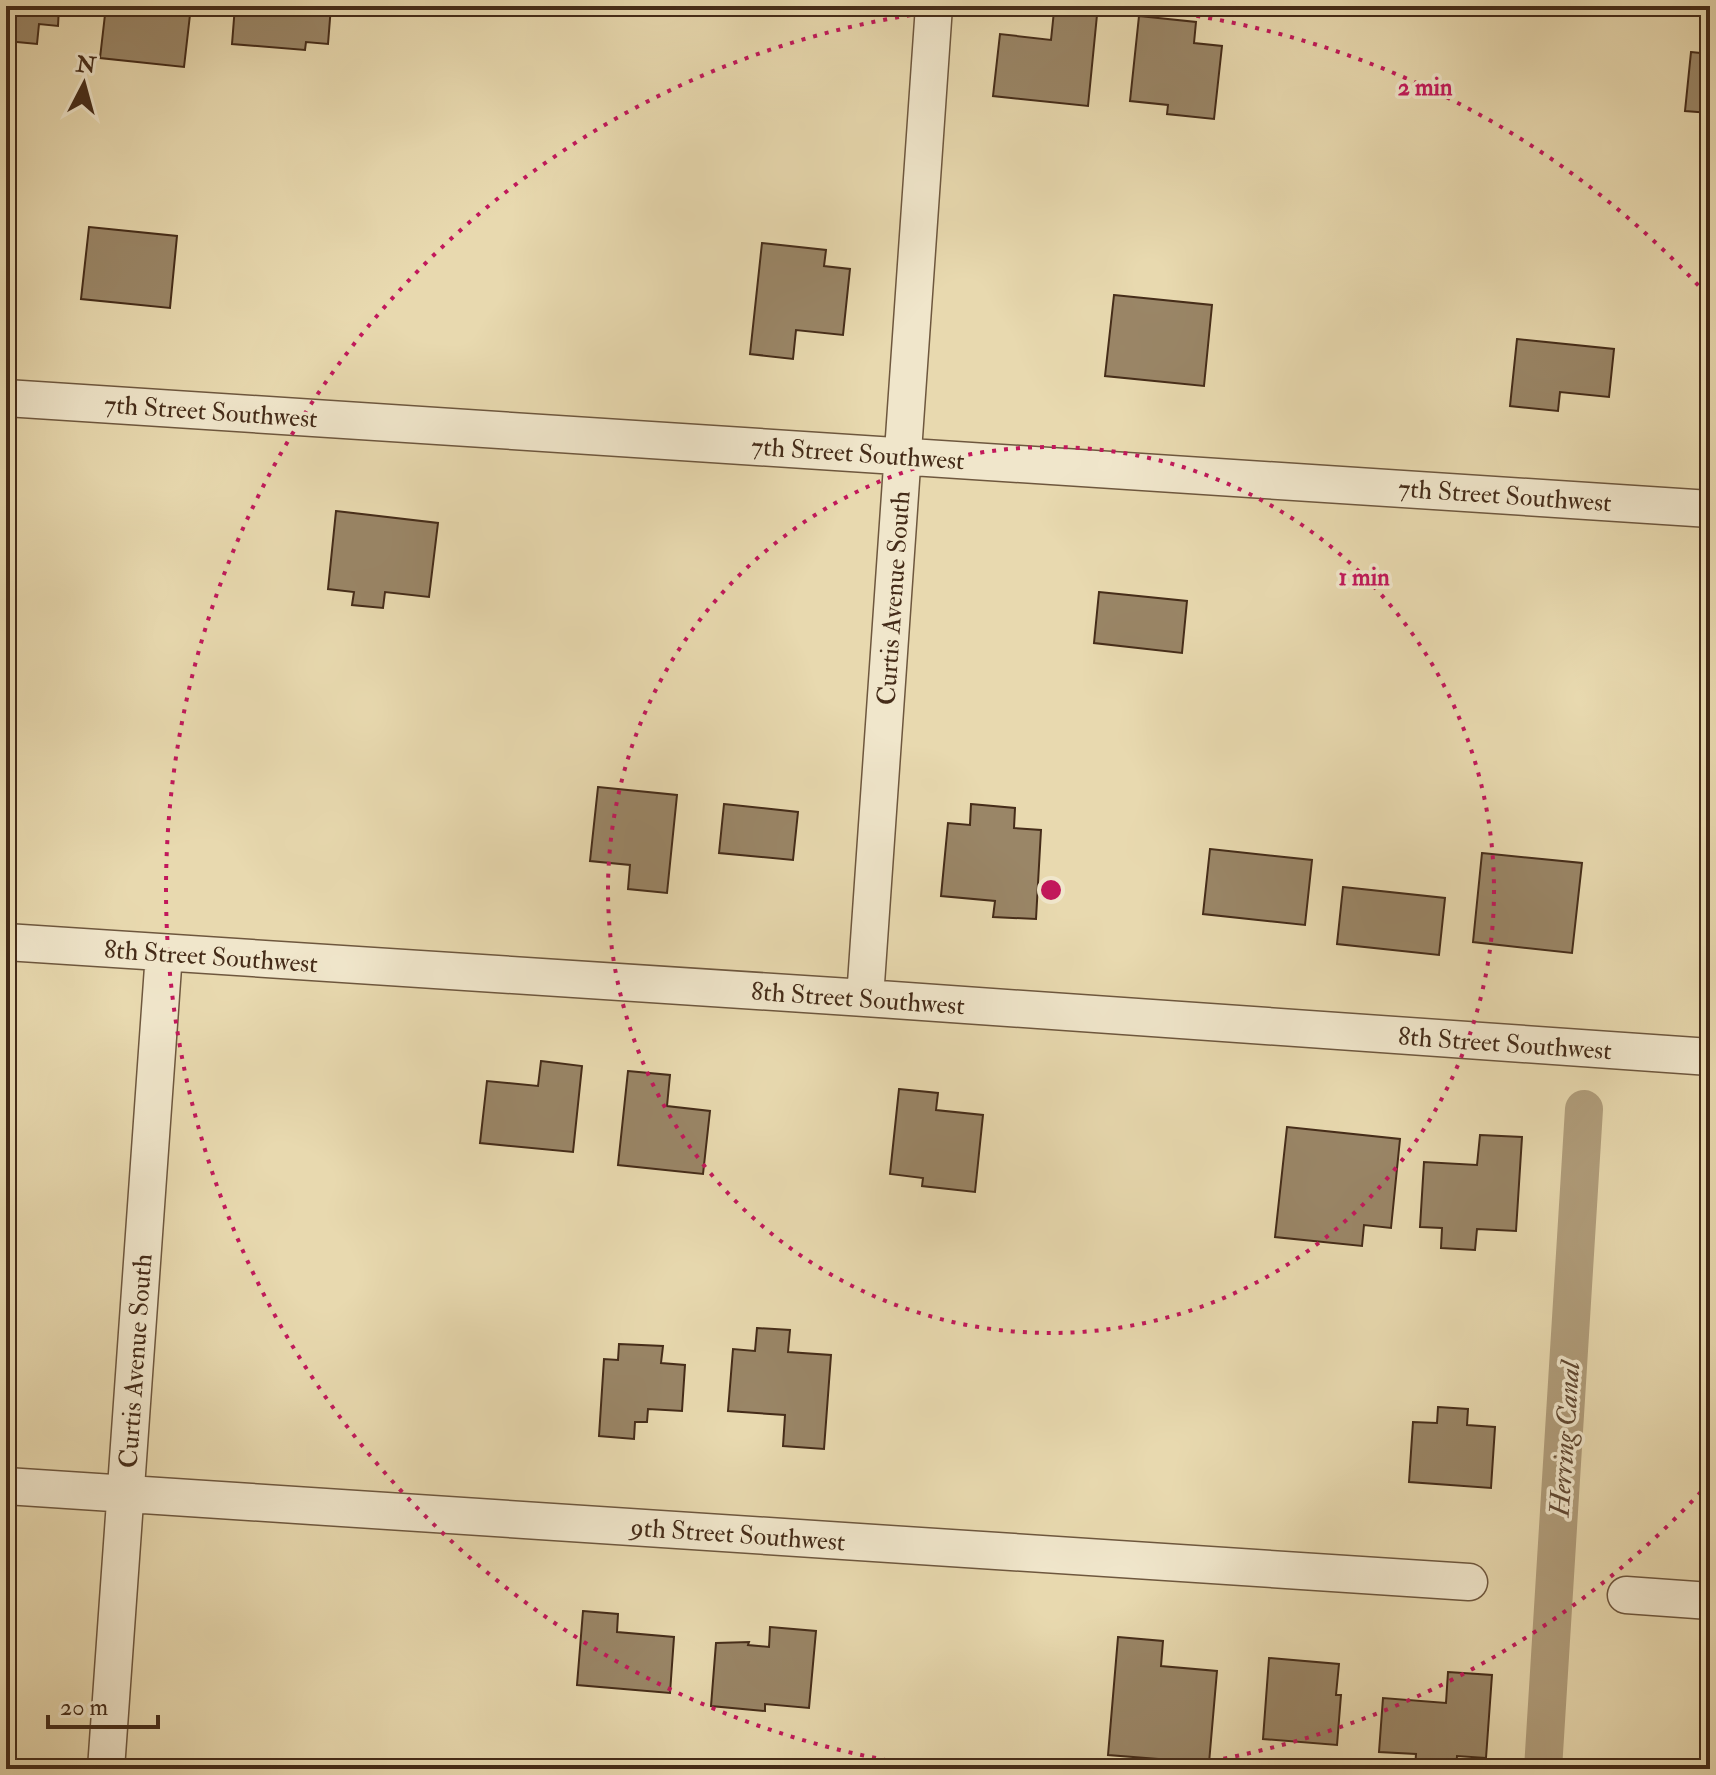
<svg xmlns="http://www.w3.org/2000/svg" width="1716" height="1775" viewBox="0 0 1716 1775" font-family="'IM FELL Double Pica',serif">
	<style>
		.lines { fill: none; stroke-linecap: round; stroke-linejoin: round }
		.canal { stroke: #b19e7c; stroke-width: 38 }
		.building { fill: #9a8667; stroke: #452c19; stroke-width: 2 }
		.minor-casing { stroke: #6e573e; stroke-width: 39 }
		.minor { stroke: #f0e6cb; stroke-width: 36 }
		.ring { fill: none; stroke: #c2185b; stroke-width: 4; stroke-dasharray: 4 8 }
		.labels { text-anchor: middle; stroke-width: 7; stroke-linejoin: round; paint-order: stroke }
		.street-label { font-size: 26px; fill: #452c19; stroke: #f0e6cb }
		.water-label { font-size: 28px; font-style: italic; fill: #604832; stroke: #f0e6cb }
		.centre { fill: #c2185b; stroke: #f0e6cb; stroke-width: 4 }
		.ring-label { font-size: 24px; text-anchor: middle; font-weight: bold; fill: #c2185b; stroke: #f0e6cb; stroke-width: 7; stroke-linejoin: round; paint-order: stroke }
	</style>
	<rect width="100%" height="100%" fill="#e8d9af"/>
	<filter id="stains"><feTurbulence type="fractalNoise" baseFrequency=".0025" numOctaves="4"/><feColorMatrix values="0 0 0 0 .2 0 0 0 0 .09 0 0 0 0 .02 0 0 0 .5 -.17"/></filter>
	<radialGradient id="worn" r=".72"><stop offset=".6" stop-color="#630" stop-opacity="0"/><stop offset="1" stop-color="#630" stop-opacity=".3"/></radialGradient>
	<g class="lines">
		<path class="canal" d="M1543,1769L1584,1109"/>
	</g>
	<path class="building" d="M6,6H59L58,26L39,24L37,44L7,41Z
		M106,6H191L184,67L100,58Z
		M235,6H331L328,44L306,42L305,50L232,44Z
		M1054,11L1097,15L1088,106L993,96L1000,34L1051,40Z
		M1139,16L1196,22L1194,43L1222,46L1214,119L1167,114L1168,105L1130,101Z
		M1691,52L1710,54V113L1685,111Z
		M89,227L177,236L170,308L81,299Z
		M762,243L826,250L824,266L850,269L843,335L796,330L793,359L750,354Z
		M1114,295L1212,305L1204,386L1105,376Z
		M1517,339L1614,349L1609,397L1560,392L1558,411L1510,406Z
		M336,511L438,523L429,597L385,592L383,608L352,605L354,592L328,589Z
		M1099,592L1187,601L1182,653L1094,643Z
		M598,787L677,795L667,893L628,889L630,865L590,861Z
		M724,804L798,812L793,860L719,853Z
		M971,804L1015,808L1014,828L1041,830L1036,919L993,917L995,901L941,896L948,823L970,825Z
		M1210,849L1312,860L1305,925L1203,914Z
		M1482,853L1582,863L1572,953L1473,942Z
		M1343,887L1445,898L1439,955L1337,944Z
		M541,1061L582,1066L573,1152L480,1143L487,1081L538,1086Z
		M628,1071L670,1075L667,1106L710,1111L703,1174L618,1165Z
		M899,1089L938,1093L936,1110L983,1115L975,1192L922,1186L923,1178L890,1174Z
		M1287,1127L1400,1139L1391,1228L1364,1225L1362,1246L1275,1237Z
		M1480,1135L1522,1137L1516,1231L1477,1229L1475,1250L1441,1248L1442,1228L1420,1227L1424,1162L1477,1165Z
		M757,1328L790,1330L788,1352L831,1355L824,1449L783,1446L785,1415L728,1411L733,1349L755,1351Z
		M619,1344L663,1346L661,1363L685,1365L682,1411L648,1409L647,1422H635L634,1439L599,1436L604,1359L618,1360Z
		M1438,1407L1468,1409L1467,1425L1495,1427L1491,1488L1409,1482L1413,1422L1437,1423Z
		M583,1611L618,1614L617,1632L674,1637L670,1693L577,1685Z
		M770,1627L816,1631L809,1708L765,1704V1711L711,1706L716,1643L749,1642L748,1645L769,1647Z
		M1118,1637L1163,1641L1161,1666L1217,1671L1209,1763L1108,1755Z
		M1269,1658L1339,1664L1336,1695H1341L1337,1745L1263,1739Z
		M1448,1672L1492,1675L1486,1758L1457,1756L1456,1769H1415L1416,1754L1379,1752L1383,1698L1446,1703Z"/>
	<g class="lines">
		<defs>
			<path id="minor" d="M6,398L1710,509
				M6,942L865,998L1710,1057
				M865,998L934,6
				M6,1486L1469,1582
				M1626,1595L1710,1601
				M106,1769L164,953"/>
		</defs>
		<use href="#minor" class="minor-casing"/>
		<use href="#minor" class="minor"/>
	</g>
	<g class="ring">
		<circle cx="1051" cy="890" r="443"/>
		<path d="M1709 1483A886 886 0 0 1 1167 1768M935 1768A886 886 0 0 1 989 6M1113 6A886 886 0 0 1 1709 297"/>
	</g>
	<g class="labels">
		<g class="street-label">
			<text transform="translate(211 411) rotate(4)" y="9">7th Street Southwest</text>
			<text transform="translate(858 453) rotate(4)" y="9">7th Street Southwest</text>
			<text transform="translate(1505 495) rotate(4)" y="9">7th Street Southwest</text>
			<text transform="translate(893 598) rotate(-86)" y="9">Curtis Avenue South</text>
			<text transform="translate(211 956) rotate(4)" y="9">8th Street Southwest</text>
			<text transform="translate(858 998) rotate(4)" y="9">8th Street Southwest</text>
			<text transform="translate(1505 1043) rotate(4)" y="9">8th Street Southwest</text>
			<text transform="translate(135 1361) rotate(-86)" y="9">Curtis Avenue South</text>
			<text transform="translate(738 1534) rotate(4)" y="9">9th Street Southwest</text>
		</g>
		<g class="water-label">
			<text transform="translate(1564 1439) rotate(-86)" y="10">Herring Canal</text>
		</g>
	</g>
	<circle cx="1051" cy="890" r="12" class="centre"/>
	<g class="ring-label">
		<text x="1425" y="95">2 min</text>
		<text x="1364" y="585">1 min</text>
	</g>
	<rect width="1716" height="1775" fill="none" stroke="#e8d9af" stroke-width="32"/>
	<rect x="8" y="8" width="1700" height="1759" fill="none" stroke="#452c19" stroke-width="4"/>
	<rect x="16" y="16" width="1684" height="1743" fill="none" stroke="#452c19" stroke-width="2"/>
	<g transform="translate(84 84) rotate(6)" stroke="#f0e6cb" stroke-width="6" paint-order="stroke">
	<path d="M0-6L14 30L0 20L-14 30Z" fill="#452c19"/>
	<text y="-12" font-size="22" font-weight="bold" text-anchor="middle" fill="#452c19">N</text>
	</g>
	<path d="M48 1715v12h110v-12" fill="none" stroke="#452c19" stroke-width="4"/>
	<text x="60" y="1715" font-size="24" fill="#452c19" stroke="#f0e6cb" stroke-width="6" paint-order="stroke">20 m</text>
	<rect width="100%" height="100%" filter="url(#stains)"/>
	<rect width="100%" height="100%" fill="url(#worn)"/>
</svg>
